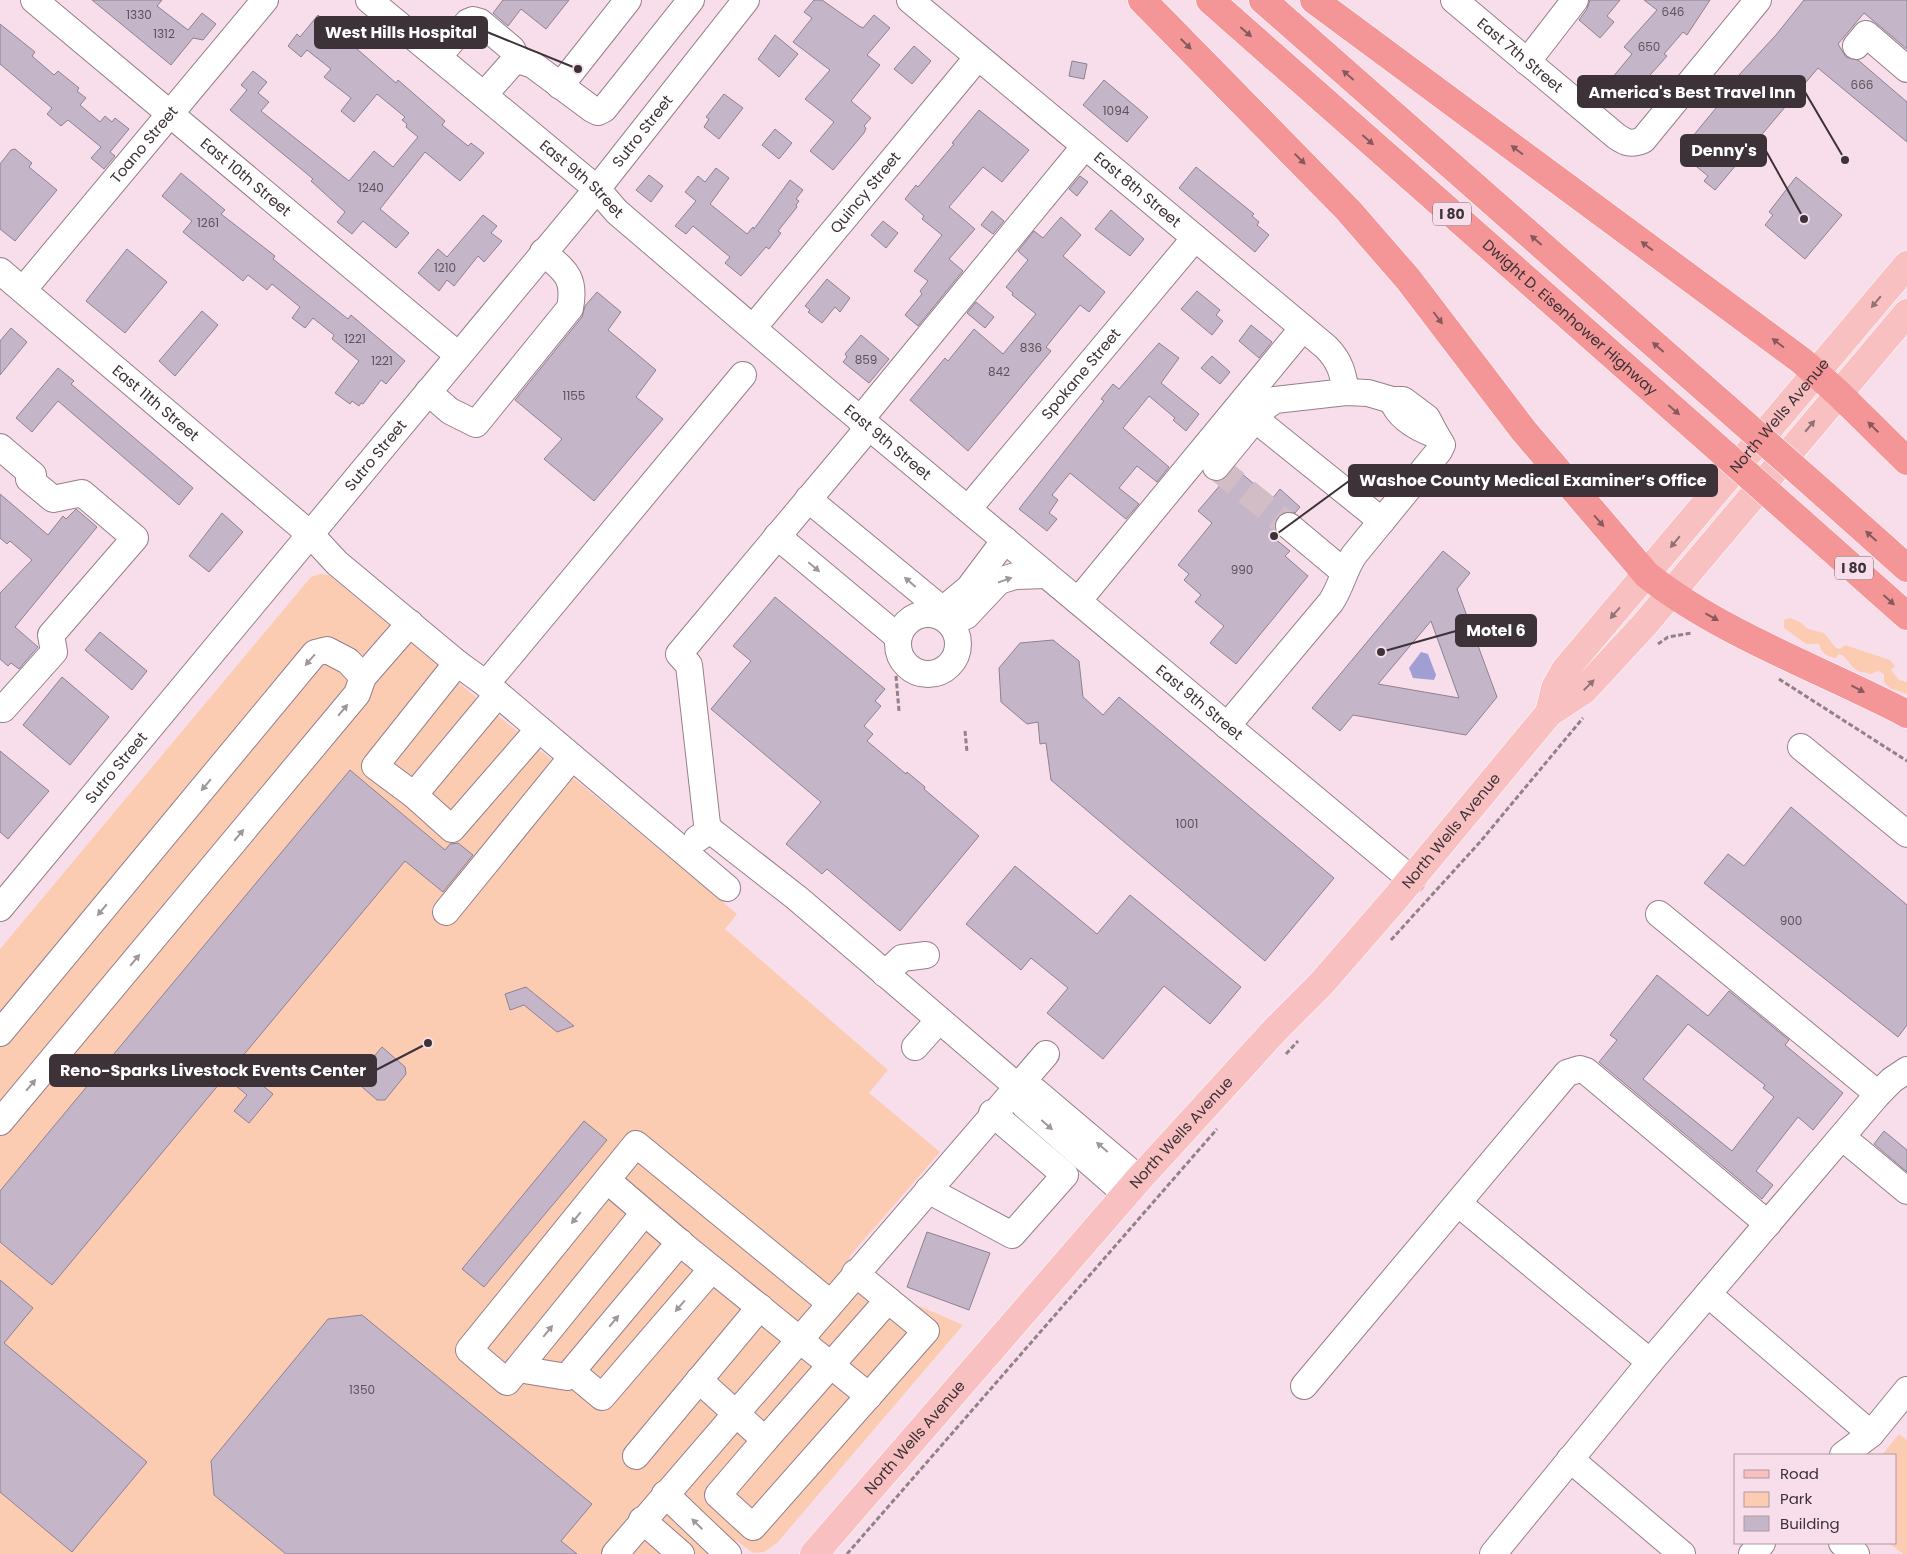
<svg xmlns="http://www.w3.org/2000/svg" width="1907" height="1554" viewBox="0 0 1907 1554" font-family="Poppins,sans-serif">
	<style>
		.green { fill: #fcccb2 }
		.water { fill: #a09ed3 }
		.building { fill: #c4b5c9; stroke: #8e8193; fill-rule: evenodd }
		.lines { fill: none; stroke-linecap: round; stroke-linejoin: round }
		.minor-tunnel { stroke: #d2bcc6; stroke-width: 26; stroke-dasharray: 26 13; stroke-linecap: butt }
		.minor-casing { stroke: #967f8a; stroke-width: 28 }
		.major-casing { stroke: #fff; stroke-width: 29 }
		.highway-casing { stroke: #fff; stroke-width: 29 }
		.path { stroke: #928189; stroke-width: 3; stroke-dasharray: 5 2.5; stroke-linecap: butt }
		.minor { stroke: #fff; stroke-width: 26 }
		.major { stroke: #f8c0c1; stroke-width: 28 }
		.highway { stroke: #f49697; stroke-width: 28 }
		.highway-bridge-casing { stroke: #fff; stroke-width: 29; stroke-linecap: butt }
		.highway-bridge { stroke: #f49697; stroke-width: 28 }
		.oneway { fill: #865a5d }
		.oneway2 { fill: #917275 }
		.oneway3 { fill: #9e989b }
		.labels { text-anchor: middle; stroke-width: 4; stroke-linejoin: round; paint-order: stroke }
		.number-label { font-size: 12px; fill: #5e535c }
		.shield { fill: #f8deea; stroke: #74666d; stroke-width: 1 }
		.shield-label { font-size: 14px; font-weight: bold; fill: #3c3237 }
		.street-label { font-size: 15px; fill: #3c3237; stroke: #f8deea }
		.leader { fill: none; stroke: #3c3237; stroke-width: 2 }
		.callout-dot { fill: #3c3237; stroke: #f8deea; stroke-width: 2 }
		.callout { fill: #3c3237; stroke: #3c3237; stroke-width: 2 }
		.callout-label { font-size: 16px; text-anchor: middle; font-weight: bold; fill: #fff }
	</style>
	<rect width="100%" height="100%" fill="#f8deea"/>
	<path class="green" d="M320,574L329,575L737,914L725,929L888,1070L869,1093L940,1152L849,1257L894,1295L963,1325L777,1543L764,1552L753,1553L737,1541L725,1554H0V949L311,577Z
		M1790,618L1800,622L1808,629L1824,633L1836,648L1840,649L1845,645L1890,660L1895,666L1891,670L1899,680L1907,682V694L1890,688L1884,682V674L1878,671L1871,674C1866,673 1859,672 1855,669C1848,664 1847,656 1839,654L1836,658C1826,656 1822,654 1819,644H1806L1784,628V620Z
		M1899,1434L1907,1440V1554H1903L1889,1543H1896V1455H1882Z"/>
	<path class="water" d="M1421,652L1428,654L1436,675L1434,680L1413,678L1409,668Z"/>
	<path class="building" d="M92,0H162L157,6L188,30L202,13L216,24L203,40L193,38L171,65Z
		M503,0H569L546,29L521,9L508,26L493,13Z
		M814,0H822L859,26L863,28L874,15L890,28L867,55L880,65L851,101L871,118L864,126L866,128L864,133L833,170L810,151L834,122L805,99L830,70L793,42L812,18L804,12Z
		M1590,0H1620L1607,16L1614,22L1600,38L1579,20L1587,9Z
		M1644,0H1710L1687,35L1683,32L1664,54L1667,56L1643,83L1645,84L1642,90L1631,103L1607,84L1632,54L1624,47L1657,10Z
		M1804,0H1907V49L1864,13L1838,44L1846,57L1858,60L1907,102V142L1818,68L1715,190L1704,181L1708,176L1681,154L1689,144L1688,142L1721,102L1723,104L1743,79L1739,75L1776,35Z
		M318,15L396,83L398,80L445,121L442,125L468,146L471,143L484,153L460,181L425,152L380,209L409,233L396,248L363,221L352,234L337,222L345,212L311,181L313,179L306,173L230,110L247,90L241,85L253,71L267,82L258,93L269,102L261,111L349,181L374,151L393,167L418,137L406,127L407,124L402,120L405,117L377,94L354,122L341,111L351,98L324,77L331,69L307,50L301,57L288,46L297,34L300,37Z
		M0,24L35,52L32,56L54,75L58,71L79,88L77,91L86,98L80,105L100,122L105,116L112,122L115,118L129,129L110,152L115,156L104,169L91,158L101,147L68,120L61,126L47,114L52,108L0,64Z
		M775,35L798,54L779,77L758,59Z
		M914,46L931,61L912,84L894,69Z
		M1072,61L1087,64L1084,79L1069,76Z
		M1104,80L1148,117L1127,142L1083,105Z
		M724,94L743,108L719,139L704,127L709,119L706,117Z
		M979,110L1029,150L1002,182L983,167L949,207L975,229L949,259L963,271L918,326L905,315L922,294L920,291L928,281L914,271L942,235L922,219L924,216L905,199L916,185L918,187L954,144L952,143Z
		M775,129L792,143L779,159L762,145Z
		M15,149L32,163L29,167L57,190L15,241L0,229V164L11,150Z
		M1196,167L1254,214L1252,216L1259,222L1257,225L1269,235L1255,252L1179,188Z
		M716,168L729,178L710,204L747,234L753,227L754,229L790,180L803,190L796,199L799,201L796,205L797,207L778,231L781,233L769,249L766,247L741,276L725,263L730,257L693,226L686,234L675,226L696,201L685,192L698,176L705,182Z
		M181,173L225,210L221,214L275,256L273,259L348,319L351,315L405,361L386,384L381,380L363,404L361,403L359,406L352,401L350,404L335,393L359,361L332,339L334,335L313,318L305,328L292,318L300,307L272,284L267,290L248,275L243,281L183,232L192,221L162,196Z
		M649,175L663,186L651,202L636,190Z
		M1080,176L1088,182L1077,196L1069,189Z
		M1796,177L1842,215L1805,259L1765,225L1773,215L1769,212Z
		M1111,210L1144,239L1130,256L1095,229Z
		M992,211L1004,221L993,234L981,225Z
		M483,215L497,226L491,233L502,241L484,262L478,256L454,286L447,280L439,291L418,273L438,249L447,257Z
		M1061,217L1081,235L1063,256L1105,292L1089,312L1080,305L1046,347L1051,351L968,451L910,400L945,358L948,361L974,329L1003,354L1036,314L1012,295L1013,293L1006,287L1028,260L1018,251L1034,231L1043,238Z
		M883,221L898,233L886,248L871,235Z
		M127,249L167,282L125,333L86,301Z
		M827,279L850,298L840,312L835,307L822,323L808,312L810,310L805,306Z
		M1197,291L1220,310L1216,315L1223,321L1212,335L1181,309Z
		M597,292L621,312L608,330L656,370L636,397L663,419L594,501L544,459L562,439L515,400L582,317L585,306Z
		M976,302L994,317L985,328L967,313Z
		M202,311L218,325L175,376L159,361Z
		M1251,325L1272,342L1259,358L1239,341Z
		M11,328L27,342L0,375V341Z
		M861,335L889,359L869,383L843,362L847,357L845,354Z
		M1159,343L1179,358L1161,383L1199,414L1186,431L1173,420L1175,418L1149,396L1123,428L1169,467L1157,482L1137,466L1119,488L1139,504L1126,519L1070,473L1052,495L1058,500L1049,513L1057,519L1047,531L1019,509L1104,401L1101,399L1113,384L1119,389Z
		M1212,356L1230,372L1220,384L1201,368Z
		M58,368L74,381L71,384L193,488L179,505L58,401L32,432L16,418Z
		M1235,468L1272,499L1280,489L1300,507L1295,513L1284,512L1278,516L1274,524L1277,534L1274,538L1290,551L1285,556L1308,576L1236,664L1210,643L1224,626L1195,602L1201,595L1184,580L1189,574L1178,565L1212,523L1198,511Z
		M0,494L48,535L63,516L66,519L76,509L97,527L15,627L38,647L19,669L11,663L8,666L0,659V593L32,560L10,541L7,544L0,538Z
		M222,513L243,532L209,572L189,556Z
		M1443,551L1470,573L1457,589L1497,697L1466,735L1353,715L1340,731L1312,708ZM1431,621L1459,698L1378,684Z
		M775,597L885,689L875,701L881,706L864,726L873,734L867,741L906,774L907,772L925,787L924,789L979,836L900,931L827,869L822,874L786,844L821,802L711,709L751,661L733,646Z
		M100,632L147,671L132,690L85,650Z
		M1053,640L1079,661L1083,697L1103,715L1119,697L1334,878L1265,961L1051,780L1046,743L1040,744L1038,722L1027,724L1001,702L999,668L1020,643Z
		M62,677L109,717L70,765L23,725Z
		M0,751L49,791L8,839L0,832Z
		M350,770L445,850L450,844L458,843L473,855L443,892L405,861L241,1058L261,1076L257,1081L273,1094L249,1123L234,1111L247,1095L225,1077L52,1285L0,1242V1191Z
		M1791,807L1907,905V1025L1898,1037L1704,883L1728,854L1744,866Z
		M1015,866L1097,934L1130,895L1241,987L1210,1024L1164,986L1103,1059L1047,1013L1068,988L1031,958L1021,970L966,924Z
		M1657,975L1708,1016L1729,991L1789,1040L1785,1045L1843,1093L1813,1130L1798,1117L1756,1171L1773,1185L1762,1199L1599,1062L1617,1040L1610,1035ZM1688,1024L1765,1085L1763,1088L1774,1097L1732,1151L1643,1079Z
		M526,987L574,1026L557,1032L524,1005L510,1010L505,994Z
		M382,1047L405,1067L406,1074L385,1100H377L354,1080Z
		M584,1121L607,1140L484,1287L462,1269Z
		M1884,1131L1907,1150V1172L1874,1144Z
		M927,1232L990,1253L969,1310L907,1287Z
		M0,1280L33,1308L4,1343L147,1462L72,1552L0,1492Z
		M362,1315L592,1504L561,1541L577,1554H286L214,1495L211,1461L328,1319Z"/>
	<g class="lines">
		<path class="minor-tunnel" d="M1216,467L1289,526"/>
		<defs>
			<g id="minor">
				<path id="s1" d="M34,0L458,355"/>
				<path id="s2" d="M369,0L597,189L617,212L825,390L1412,880"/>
				<path id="s3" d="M910,0L1326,347C1340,361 1343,373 1346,392"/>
				<path id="s4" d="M1454,0L1616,136C1626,143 1631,145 1643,140L1758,0"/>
				<path d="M1856,46L1866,34L1907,69"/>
				<path d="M438,57L468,22L473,20L480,22L512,49L515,55L513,62L484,95"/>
				<path d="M513,62L521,61L533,65L592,109L598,112L604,109L691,0"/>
				<path d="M1527,62L1575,0"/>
				<path d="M560,86L628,0"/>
				<path id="s5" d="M0,271L311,535L337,563L457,663L486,684L727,888"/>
				<path id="s6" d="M23,290L265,0"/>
				<path id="s7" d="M753,328L978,57"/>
				<path d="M428,392L450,411L476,424L570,308C576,277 565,271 543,252"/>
				<path d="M1255,419L1382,521"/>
				<path d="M860,420L1085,146"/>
				<path d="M0,447L33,475L29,479L53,499L82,493L135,538L51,635L54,652L3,709L0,706"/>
				<path d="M1216,467L1265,407L1275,400L1346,392L1368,393L1392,400H1403L1427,418L1436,435C1419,429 1399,419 1392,400"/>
				<path d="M808,499L933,602L944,617"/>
				<path id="s8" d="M968,509L1195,238"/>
				<path d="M1289,526L1344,572"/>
				<path d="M777,536L898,637"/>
				<path d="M1078,601L1303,328"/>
				<circle cx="928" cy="644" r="30"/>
				<path d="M954,617L951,603L969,588L1005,540"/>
				<path d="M950,622L954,617L966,616L999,581L1015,576L1046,575"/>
				<path d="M486,684L743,375"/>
				<path d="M498,694L414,795L452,829L539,729"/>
				<path d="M1227,726L1331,602C1341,587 1344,570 1354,555L1439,451L1442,445L1436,435"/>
				<path d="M1801,747L1907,834"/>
				<path d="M414,795L375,766L457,663"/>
				<path d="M710,830L797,898L1018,1087L1035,1091L1139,1179"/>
				<path d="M697,839L710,830L707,824L689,665L679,654L869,427"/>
				<path id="s9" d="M0,908L597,189L746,0"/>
				<path d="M446,912L572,757"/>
				<path d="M1659,914L1878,1094"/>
				<path d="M885,974L902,958L926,955"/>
				<path d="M0,1033L315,653L327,650L348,661L363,677"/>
				<path d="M915,1047L939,1020"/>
				<path d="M1018,1087L1024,1105L1126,1194"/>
				<path d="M0,1122L357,694L363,677L410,623"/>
				<path d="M1842,1137L1907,1191"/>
				<path d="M607,1180L684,1246L869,1396"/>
				<path d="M928,1190L1012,1235L1065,1175L992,1113"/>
				<path d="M1459,1204L1650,1362"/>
				<path d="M644,1213L507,1382L469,1350L636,1144L830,1303"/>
				<path d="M1708,1294L1871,1434"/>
				<path d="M518,1369L567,1377L680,1242"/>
				<path d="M572,1372L602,1397L712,1269"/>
				<path d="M699,1380L765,1440L718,1495L753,1527L926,1331L855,1273"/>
				<path d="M1304,1386L1567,1073L1580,1069L1586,1071L1768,1224"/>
				<path d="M765,1440L888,1300"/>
				<path d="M1843,1455L1871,1434L1907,1390"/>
				<path d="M636,1456L760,1307"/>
				<path d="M1570,1459L1682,1554"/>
				<path d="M665,1494L728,1554"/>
				<path d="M642,1520L681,1554"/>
				<path d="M1842,1543L1856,1554"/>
				<path d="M615,1554L1046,1054"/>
				<path d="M1493,1554L1650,1362L1878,1094L1892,1080L1907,1070"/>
				<path d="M1752,1554L1762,1543"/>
			</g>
			<g id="major">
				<path id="s10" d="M1549,713L1555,688L1565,670L1907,265"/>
				<path id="s11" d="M814,1554L1139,1179L1276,1029L1321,984L1394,900L1549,713L1584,690L1645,624L1907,313"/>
			</g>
			<g id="highway">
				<path d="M1142,0L1348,210L1408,279L1524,431L1647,575C1721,634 1823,670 1907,714"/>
				<path id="s12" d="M1210,0L1695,428"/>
				<path d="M1263,0L1721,403"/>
				<path d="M1314,0L1802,361L1838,393L1907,461"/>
				<path d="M1824,494L1907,568"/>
				<path d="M1800,521L1907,616"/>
			</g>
		</defs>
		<use href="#minor" class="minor-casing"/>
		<use href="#major" class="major-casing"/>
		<use href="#highway" class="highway-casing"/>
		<path class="path" d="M1658,644L1668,637L1692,633
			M896,676L899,711
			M1779,679L1907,761
			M965,731L967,752
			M1391,940L1480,842L1583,718
			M1286,1054L1298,1041
			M847,1554L1217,1129"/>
		<use href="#minor" class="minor"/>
		<use href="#major" class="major"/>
		<use href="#highway" class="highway"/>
		<defs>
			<path id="highway-bridge" d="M1721,403L1824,494
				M1695,428L1800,521"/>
		</defs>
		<use href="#highway-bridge" class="highway-bridge-casing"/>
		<use href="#highway-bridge" class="highway-bridge"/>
	</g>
	<defs><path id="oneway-solid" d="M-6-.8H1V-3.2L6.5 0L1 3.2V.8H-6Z" transform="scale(1.25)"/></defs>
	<g class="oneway">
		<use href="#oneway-solid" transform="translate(1246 32) rotate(41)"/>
		<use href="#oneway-solid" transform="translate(1186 44) rotate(45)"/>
		<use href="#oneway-solid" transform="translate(1348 75) rotate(-139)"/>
		<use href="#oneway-solid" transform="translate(1368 140) rotate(41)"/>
		<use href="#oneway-solid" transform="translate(1517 150) rotate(-143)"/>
		<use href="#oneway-solid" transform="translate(1300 159) rotate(45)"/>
		<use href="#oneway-solid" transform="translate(1536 240) rotate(-139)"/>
		<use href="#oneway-solid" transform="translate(1647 246) rotate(-143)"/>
		<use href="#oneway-solid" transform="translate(1438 318) rotate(53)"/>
		<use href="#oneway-solid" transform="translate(1778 343) rotate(-143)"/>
		<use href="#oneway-solid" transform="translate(1658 347) rotate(-139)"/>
		<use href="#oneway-solid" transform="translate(1674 410) rotate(41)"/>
		<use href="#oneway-solid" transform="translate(1873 427) rotate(-135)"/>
		<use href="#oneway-solid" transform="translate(1599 521) rotate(49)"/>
		<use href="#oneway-solid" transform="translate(1871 536) rotate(-138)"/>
		<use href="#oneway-solid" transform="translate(1889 600) rotate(42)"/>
		<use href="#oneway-solid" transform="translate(1712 617) rotate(29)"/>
		<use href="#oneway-solid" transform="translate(1858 689) rotate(28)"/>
	</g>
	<g class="oneway2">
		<use href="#oneway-solid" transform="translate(1876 302) rotate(130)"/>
		<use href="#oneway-solid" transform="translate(1810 426) rotate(-50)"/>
		<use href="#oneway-solid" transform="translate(1675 542) rotate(130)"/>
		<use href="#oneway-solid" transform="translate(1615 613) rotate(131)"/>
		<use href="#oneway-solid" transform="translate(1589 685) rotate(-45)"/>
	</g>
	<g class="oneway3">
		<use href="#oneway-solid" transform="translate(814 567) rotate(40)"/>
		<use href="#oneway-solid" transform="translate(1005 580) rotate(-20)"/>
		<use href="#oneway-solid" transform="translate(910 582) rotate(-139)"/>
		<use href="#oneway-solid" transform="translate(310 660) rotate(131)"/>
		<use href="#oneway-solid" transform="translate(343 710) rotate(-50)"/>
		<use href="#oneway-solid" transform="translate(206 785) rotate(130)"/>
		<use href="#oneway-solid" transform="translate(239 835) rotate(-50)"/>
		<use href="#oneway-solid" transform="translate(102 910) rotate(130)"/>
		<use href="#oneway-solid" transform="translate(135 960) rotate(-50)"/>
		<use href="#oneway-solid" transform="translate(31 1085) rotate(-50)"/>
		<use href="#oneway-solid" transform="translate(1047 1125) rotate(41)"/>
		<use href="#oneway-solid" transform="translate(1102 1147) rotate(-139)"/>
		<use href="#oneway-solid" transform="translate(576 1218) rotate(129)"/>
		<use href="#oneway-solid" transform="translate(680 1306) rotate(131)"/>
		<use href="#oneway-solid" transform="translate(614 1321) rotate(-50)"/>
		<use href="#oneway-solid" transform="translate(548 1331) rotate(-51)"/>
		<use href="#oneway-solid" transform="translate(697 1524) rotate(-136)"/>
	</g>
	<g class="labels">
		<g class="number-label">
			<text x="1673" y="16">646</text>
			<text x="139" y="19">1330</text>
			<text x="164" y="38">1312</text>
			<text x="1649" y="51">650</text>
			<text x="1862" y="89">666</text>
			<text x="1116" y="115">1094</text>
			<text x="371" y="192">1240</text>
			<text x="208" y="227">1261</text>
			<text x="445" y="272">1210</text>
			<text x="355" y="343">1221</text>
			<text x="1031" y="352">836</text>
			<text x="866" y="364">859</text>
			<text x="382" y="365">1221</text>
			<text x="999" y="376">842</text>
			<text x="574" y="400">1155</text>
			<text x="1242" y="574">990</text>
			<text x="1187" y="828">1001</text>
			<text x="1791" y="925">900</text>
			<text x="362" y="1394">1350</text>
		</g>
		<g class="shield">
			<rect x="1433" y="202.5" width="38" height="23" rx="4"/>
			<rect x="1835" y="556.5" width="38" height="23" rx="4"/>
		</g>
		<g class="shield-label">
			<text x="1452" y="219">I 80</text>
			<text x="1854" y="573">I 80</text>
		</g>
		<g class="street-label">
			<text dy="5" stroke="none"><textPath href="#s4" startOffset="86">East 7th Street</textPath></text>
			<text dy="5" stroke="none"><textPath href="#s9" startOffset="1008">Sutro Street</textPath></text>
			<text dy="5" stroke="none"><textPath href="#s6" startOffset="189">Toano Street</textPath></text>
			<text dy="5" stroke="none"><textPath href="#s1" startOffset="276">East 10th Street</textPath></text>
			<text dy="5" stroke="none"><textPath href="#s2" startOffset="278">East 9th Street</textPath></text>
			<text dy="5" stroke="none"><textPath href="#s3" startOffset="296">East 8th Street</textPath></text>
			<text dy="5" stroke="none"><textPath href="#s7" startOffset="176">Quincy Street</textPath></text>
			<text dy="5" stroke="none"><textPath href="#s12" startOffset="480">Dwight D. Eisenhower Highway</textPath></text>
			<text dy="5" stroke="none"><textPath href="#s8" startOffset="176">Spokane Street</textPath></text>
			<text dy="5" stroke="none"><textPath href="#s5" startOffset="204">East 11th Street</textPath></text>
			<text dy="5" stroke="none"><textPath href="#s10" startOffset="379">North Wells Avenue</textPath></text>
			<text dy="5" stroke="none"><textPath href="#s2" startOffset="682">East 9th Street</textPath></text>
			<text dy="5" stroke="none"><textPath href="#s9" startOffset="588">Sutro Street</textPath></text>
			<text dy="5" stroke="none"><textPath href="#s2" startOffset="1088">East 9th Street</textPath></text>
			<text dy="5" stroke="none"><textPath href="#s9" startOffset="182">Sutro Street</textPath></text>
			<text dy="5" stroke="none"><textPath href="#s11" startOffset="964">North Wells Avenue</textPath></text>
			<text dy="5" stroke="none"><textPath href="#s11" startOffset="559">North Wells Avenue</textPath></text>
			<text dy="5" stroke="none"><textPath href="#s11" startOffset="154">North Wells Avenue</textPath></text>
		</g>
	</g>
	<path class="leader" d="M578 69L487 32M1845 160L1805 92M1804 219L1766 151M1274 536L1349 481M1381 652L1456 631M428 1043L376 1070"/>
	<g class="callout-dot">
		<circle cx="578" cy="69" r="5"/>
		<circle cx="1845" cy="160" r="5"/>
		<circle cx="1804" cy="219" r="5"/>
		<circle cx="1274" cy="536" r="5"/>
		<circle cx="1381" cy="652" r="5"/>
		<circle cx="428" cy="1043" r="5"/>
	</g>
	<g class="callout">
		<rect x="315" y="17" width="172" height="31" rx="5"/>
		<rect x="1578" y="76" width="227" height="31" rx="5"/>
		<rect x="1681" y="135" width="85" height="31" rx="5"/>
		<rect x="1349" y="465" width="368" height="31" rx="5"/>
		<rect x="1456" y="615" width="80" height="31" rx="5"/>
		<rect x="50" y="1055" width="326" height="31" rx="5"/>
	</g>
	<g class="callout-label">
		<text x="401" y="38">West Hills Hospital</text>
		<text x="1692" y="98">America's Best Travel Inn</text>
		<text x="1724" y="156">Denny's</text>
		<text x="1533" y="486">Washoe County Medical Examiner’s Office</text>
		<text x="1496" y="636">Motel 6</text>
		<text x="213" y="1076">Reno-Sparks Livestock Events Center</text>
	</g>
	<rect x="1734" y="1454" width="162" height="90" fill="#f8deea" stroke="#ad99a2"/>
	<rect x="1744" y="1470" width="25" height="8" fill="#f8c0c1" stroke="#ad99a2"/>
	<text x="1780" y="1479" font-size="15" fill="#3c3237">Road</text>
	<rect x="1744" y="1492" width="25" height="15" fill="#fcccb2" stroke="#ad99a2"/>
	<text x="1780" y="1504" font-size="15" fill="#3c3237">Park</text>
	<rect x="1744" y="1516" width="25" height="15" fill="#c4b5c9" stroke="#ad99a2"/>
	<text x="1780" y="1529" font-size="15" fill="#3c3237">Building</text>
</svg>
